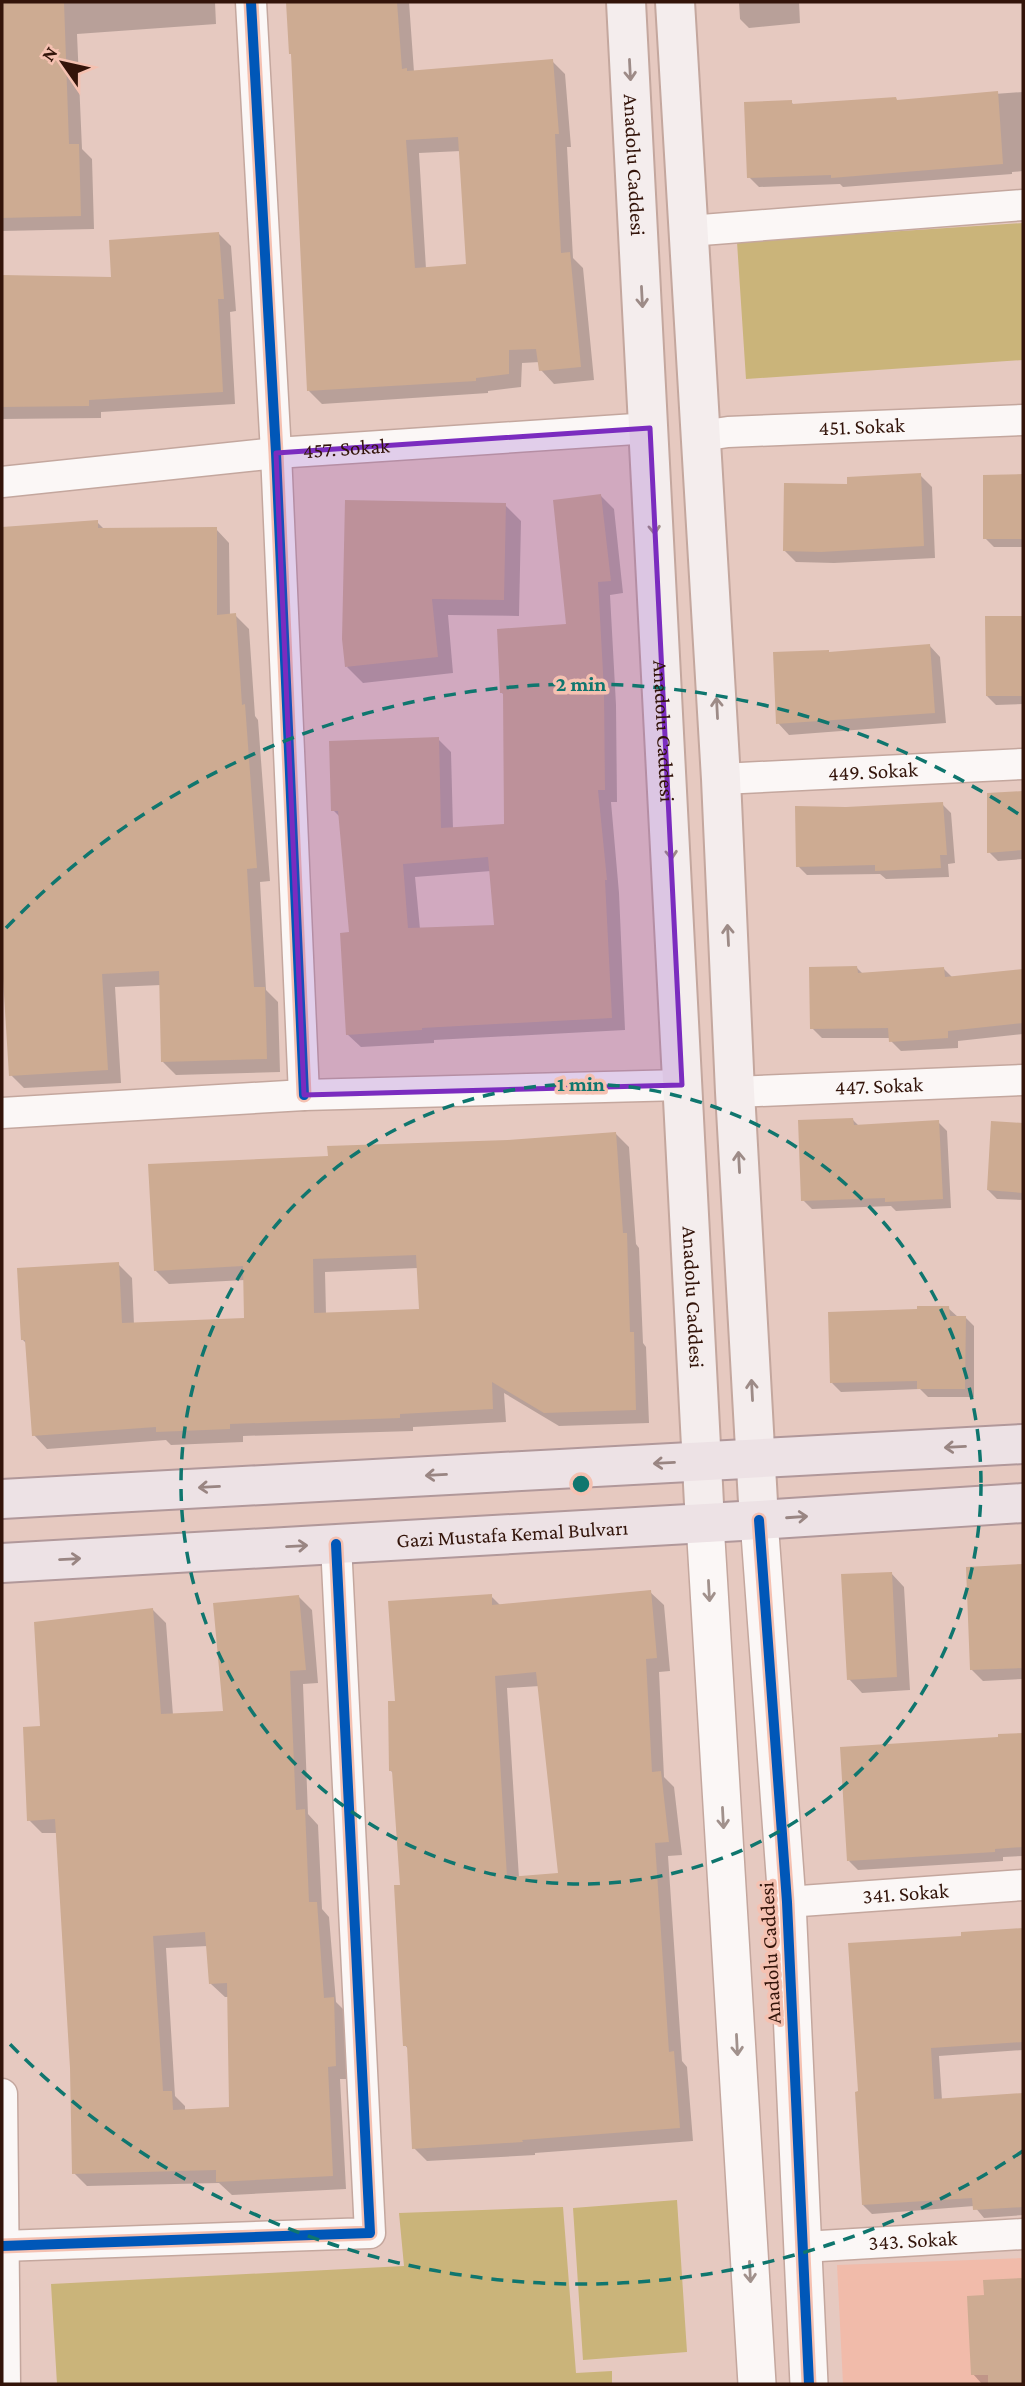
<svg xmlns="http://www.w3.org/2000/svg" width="1025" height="2386" viewBox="0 0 1025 2386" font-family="'Crimson Pro',serif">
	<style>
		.built { fill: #f1bbaa }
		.green { fill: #cab47a }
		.shadow { fill: #0003; fill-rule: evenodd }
		.building { fill: #cdab92; fill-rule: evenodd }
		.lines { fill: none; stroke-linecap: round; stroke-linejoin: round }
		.minor-casing { stroke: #c4a79e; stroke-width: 33 }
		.tertiary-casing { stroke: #c4a79e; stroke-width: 40 }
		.secondary-casing { stroke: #c4a79e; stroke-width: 42 }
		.primary-casing { stroke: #b1989a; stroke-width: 42 }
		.minor { stroke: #fbf7f6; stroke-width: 30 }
		.tertiary { stroke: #fbf7f6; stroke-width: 37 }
		.secondary { stroke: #f4eded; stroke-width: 38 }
		.primary { stroke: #ede2e5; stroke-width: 38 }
		.cycleway-casing { stroke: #f5c1b1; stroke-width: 15 }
		.cycleway { stroke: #0057b8; stroke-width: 10 }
		.oneway { stroke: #9d8b87 }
		.oneway2 { stroke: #998582 }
		.oneway3 { stroke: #a1918c }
		.marked { fill: #7b2cbf; fill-opacity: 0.2; stroke: #7b2cbf; stroke-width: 5; stroke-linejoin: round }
		.ring { fill: none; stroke: #0f766e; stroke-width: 3.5; stroke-dasharray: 12 9 }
		.labels { text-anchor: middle; stroke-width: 7; stroke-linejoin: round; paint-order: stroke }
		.street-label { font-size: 21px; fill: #33140a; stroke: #f5c1b1 }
		.centre { fill: #0f766e; stroke: #f5c1b1; stroke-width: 3.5 }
		.ring-label { font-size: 21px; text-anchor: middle; font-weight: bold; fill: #0f766e; stroke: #f5c1b1; stroke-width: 7; stroke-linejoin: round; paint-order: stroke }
	</style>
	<rect width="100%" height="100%" fill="#e6c9c0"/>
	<path class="built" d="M1023,2258V2384H843L837,2265Z"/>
	<path class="green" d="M1023,223V360L746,379L737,242Z
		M677,2200L687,2352L583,2360L573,2208Z
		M563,2207L576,2373L612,2371V2384H57L51,2284L404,2266L399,2213Z"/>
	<path class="shadow" d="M2,2H215L216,24L77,34L82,149L92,159L94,229L2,231Z
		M287,2H409L414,72L552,61L565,74L571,147H567L573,258L583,268L594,380L554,384L541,370L540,362L522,363L521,387L488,391V393L322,404L309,391L293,56L291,53ZM461,151L468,266L426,269L419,153Z
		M739,2H799L800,23L749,28L740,19Z
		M1023,92V171L1012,172V174L843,187L840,184L759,187L749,177L791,102L795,106L898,101Z
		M219,234L231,246L236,311L230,312L235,404L101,412V418L2,419V277L113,278Z
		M920,475L932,487L935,558L834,563L796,562L784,550L849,486Z
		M985,476H1023V547H994L985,538Z
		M601,496L614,509L623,593L610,595L616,705L617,802H611L619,893L625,1030L434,1040V1043L361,1047L347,1034L351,934L341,818L333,810L438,739L451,752L453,829L506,825L504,695L502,693L568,626ZM491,871L496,927L420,929L415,877Z
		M505,505L521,521L519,616L448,615L453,673L363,683L347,667Z
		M97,522L105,530L216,529L229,543L230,616L235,615L249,629L255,716L258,720L270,881L260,882L266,990L278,1002L280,1072L176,1075L163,1062L161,985L115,987L121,1083L24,1088L11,1075L2,916V528Z
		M1023,617V704L996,705L987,696V618Z
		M929,645L940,657L946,723L789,735L778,723L830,654Z
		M1023,793V859L998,861L989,852L988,795Z
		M942,804L951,813L955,863L948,864L949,877L886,879L880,874L807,875L798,866L846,809Z
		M857,968L863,974L944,969L953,978L1023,971V1034L958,1041V1048L901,1051L891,1041L890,1038H822L812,1028Z
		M853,1120L860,1127L938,1122L947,1131L951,1208L896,1211L891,1206L812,1209L803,1200Z
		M993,1123L1023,1125V1200L997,1199L988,1190Z
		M616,1134L629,1147L636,1244L639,1248L643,1343L646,1347L649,1423L559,1426L504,1393L506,1422L413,1427V1431L243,1436V1442L171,1445L166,1440L47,1449L34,1435L28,1345L22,1339L118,1264L132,1278L134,1325L246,1319L245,1280L169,1284L155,1270L330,1158ZM418,1268L421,1310L326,1314L325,1272Z
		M948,1308L958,1317H965L974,1326V1397H928L920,1389L841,1392L832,1383L919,1311Z
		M1023,1566V1679L983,1681L971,1669L968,1568Z
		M891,1573L904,1587L910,1690L862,1693L849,1679Z
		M650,1592L664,1605L670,1671L659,1672L664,1777L674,1787L682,1855L668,1856L682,2061L687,2067L693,2141L535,2153V2155L427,2161L414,2148L409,2050L405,2045L401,1887L394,1774L391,1771L397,1703L491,1596L501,1606ZM540,1686L560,1874L519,1878L507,1688Z
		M299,1597L312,1610L318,1683L303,1684L308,1814L318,1825L322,1909L329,1917L336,2002L347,2013L348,2079H340L346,2189L232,2195L219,2183L87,2186L74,2173L72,2068L58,1833H42L29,1820L42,1727L152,1609L166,1623L173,1715L225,1713ZM208,1946L211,1984L225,1997H229L231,2108L185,2111V2106L175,2096L166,1948Z
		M1023,1734V1856L1003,1857V1861L858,1870L849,1861L1000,1739L999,1736Z
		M1023,1929V2050L939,2056L942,2100L1023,2095V2215L984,2218L974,2206L872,2214L863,2205L963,1938L962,1933Z
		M1023,2280V2384H982L973,2374L986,2297L985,2282Z"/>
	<path class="building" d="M2,2H64L69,144H79L81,216L2,218Z
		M286,2H397L402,69L407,68V71L553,59L559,134H555L561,253L570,252L581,367L539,371L536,349L509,350V374L476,378V381L307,391L291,54H289ZM458,137L466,264L415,268L406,140Z
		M998,91L1003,164L831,178V175L747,178L744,102L792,100V104L896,97L897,100Z
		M219,232L224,299H218L223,392L89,400V406L2,407V275L111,277L109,240Z
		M921,473L924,546L821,552L783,551L784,483L847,484V477Z
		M1023,474V539H983V475Z
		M601,494L611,581L598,582L604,690L605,790H598L607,880H605L612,1018L422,1028V1030L346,1035L340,933L349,932L338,811H331L329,741L439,737L441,828L504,824L503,693H500L497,629L566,624L553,500ZM488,857L494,925L408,928L403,864Z
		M345,500L506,503L504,600L432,599L438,657L345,667L342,639Z
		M98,520V528L217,527V615L236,613L242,705L245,704L257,868L247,869L254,987H265L267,1059L161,1062L159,971L102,974L108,1070L9,1076L2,962V527Z
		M985,616H1023V696H986Z
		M930,644L935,713L776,724L773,652L829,650V652Z
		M1023,791V850L987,853V793Z
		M943,802L947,855H940L941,868L875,871V865L796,867L795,806L846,807Z
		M857,966L858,973L944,967L945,977L1023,969V1023L948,1031V1038L889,1042L888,1028L810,1029L809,967Z
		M853,1118L854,1125L939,1120L943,1199L885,1202V1198L801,1201L798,1120Z
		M991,1121L1023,1123V1193L987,1190Z
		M616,1132L623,1233H627L630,1332H634L636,1410L544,1413L492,1382L493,1409L400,1414V1418L230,1424V1429L156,1432V1427L32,1436L25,1340H21L17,1268L119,1262L122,1323L244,1318L243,1266L154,1271L148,1164L328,1156L327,1146L508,1140ZM416,1255L419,1309L314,1313L313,1259Z
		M917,1306H949L950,1316H966L965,1389H917V1381L830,1383L828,1312L917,1309Z
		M1023,1564V1668L970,1670L966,1567Z
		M892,1572L897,1677L847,1680L841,1574Z
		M651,1590L657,1658L646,1659L652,1772L661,1771L669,1842L655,1843L669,2052L674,2051L680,2128L522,2140L523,2142L412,2149L407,2046H403L394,1885H400L392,1771H389L388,1701H395L388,1601L492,1594V1605ZM536,1672L558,1873L507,1877L495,1676Z
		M299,1595L306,1670L290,1671L296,1810L305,1809L309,1902H317L324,1998L334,1997L336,2066L328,2067L333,2176L216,2182V2170L72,2174L70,2068L55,1819L27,1821L23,1727L40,1726L34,1622L153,1608L161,1714L223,1711L213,1603ZM205,1932L209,1984L227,1983L229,2107L173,2110L172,2091H163L153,1936Z
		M1023,1733V1847L995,1849V1852L847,1861L840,1747L998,1737V1734Z
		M1023,1928V2042L931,2048L934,2099L1023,2093V2207L973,2210L972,2198L862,2205L855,2092L858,2091L848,1943L961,1936V1932Z
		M1023,2278V2384H988V2375H971L967,2296L984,2295L983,2280Z"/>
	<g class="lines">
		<defs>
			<g id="minor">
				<path d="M251,2L276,453L304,1095"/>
				<path d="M689,231L1023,205"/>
				<path id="s1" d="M701,436L728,432L1023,420"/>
				<path id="s2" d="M2,482L276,453L650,428"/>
				<path id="s3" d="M721,779L1023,764"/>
				<path id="s4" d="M735,1092L1023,1080"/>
				<path d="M2,1113L304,1095L682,1085"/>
				<path id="s5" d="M787,1902L1023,1885"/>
				<path d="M2,2094L5,2384"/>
				<path d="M2,2246L370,2233L336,1544"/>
				<path id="s6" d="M803,2247L1023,2234"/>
			</g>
			<path id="tertiary" d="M759,1520L787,1902L809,2384
				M705,1523L757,2384"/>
			<g id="secondary">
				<path id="s7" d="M626,2L705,1523"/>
				<path d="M675,2L721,779L735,1092L759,1520"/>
			</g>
			<g id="primary">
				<path d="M2,1499L1023,1444"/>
				<path id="s8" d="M2,1563L759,1520L1023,1503"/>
			</g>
		</defs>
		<use href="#minor" class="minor-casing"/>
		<use href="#tertiary" class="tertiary-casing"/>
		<use href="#secondary" class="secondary-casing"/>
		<use href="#primary" class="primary-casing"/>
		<use href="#minor" class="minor"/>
		<use href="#tertiary" class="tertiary"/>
		<use href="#secondary" class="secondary"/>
		<use href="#primary" class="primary"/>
		<defs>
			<path id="cycleway" d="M251,2L276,453L304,1095
				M759,1520L787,1902L809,2384
				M2,2246L370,2233L336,1544"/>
		</defs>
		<use href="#cycleway" class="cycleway-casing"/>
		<use href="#cycleway" class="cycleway"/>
	</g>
	<defs><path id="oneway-shaft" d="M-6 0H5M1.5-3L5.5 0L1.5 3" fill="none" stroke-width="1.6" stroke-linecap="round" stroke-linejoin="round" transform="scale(1.75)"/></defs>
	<g class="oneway">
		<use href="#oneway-shaft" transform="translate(630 70) rotate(87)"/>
		<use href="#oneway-shaft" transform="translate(642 297) rotate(87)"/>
		<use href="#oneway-shaft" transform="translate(654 524) rotate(87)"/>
		<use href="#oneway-shaft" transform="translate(717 708) rotate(-93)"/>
		<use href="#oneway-shaft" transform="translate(671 849) rotate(87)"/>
		<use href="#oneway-shaft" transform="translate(728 935) rotate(-93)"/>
		<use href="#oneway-shaft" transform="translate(739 1162) rotate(-93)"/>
		<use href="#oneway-shaft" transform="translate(752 1390) rotate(-93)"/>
	</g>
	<g class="oneway2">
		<use href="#oneway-shaft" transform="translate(955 1447) rotate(177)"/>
		<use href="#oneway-shaft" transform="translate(664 1463) rotate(177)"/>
		<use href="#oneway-shaft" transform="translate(436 1475) rotate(177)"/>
		<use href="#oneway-shaft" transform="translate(209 1487) rotate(177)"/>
		<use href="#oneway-shaft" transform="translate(797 1517) rotate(-4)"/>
		<use href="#oneway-shaft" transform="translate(297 1546) rotate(-3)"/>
		<use href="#oneway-shaft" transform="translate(70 1559) rotate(-3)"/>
	</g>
	<g class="oneway3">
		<use href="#oneway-shaft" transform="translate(709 1591) rotate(87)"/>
		<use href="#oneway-shaft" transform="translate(723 1818) rotate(87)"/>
		<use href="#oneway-shaft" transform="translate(737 2045) rotate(87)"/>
		<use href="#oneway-shaft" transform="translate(750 2272) rotate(87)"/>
	</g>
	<path class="marked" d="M650,428L682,1085L304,1095L276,453Z"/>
	<g class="ring">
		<circle cx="581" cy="1484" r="400"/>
		<path d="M1023 2151A800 800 0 0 1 6 2040M6 928A800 800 0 0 1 1023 817"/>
	</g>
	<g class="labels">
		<g class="street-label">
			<text dy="7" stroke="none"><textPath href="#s7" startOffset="163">Anadolu Caddesi</textPath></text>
			<text dy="7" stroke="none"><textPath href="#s1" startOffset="161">451. Sokak</textPath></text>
			<text dy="7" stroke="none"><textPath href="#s2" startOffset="346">457. Sokak</textPath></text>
			<text dy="7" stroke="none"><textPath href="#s7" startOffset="730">Anadolu Caddesi</textPath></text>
			<text dy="7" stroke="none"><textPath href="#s3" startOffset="152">449. Sokak</textPath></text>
			<text dy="7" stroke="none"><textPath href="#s4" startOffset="144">447. Sokak</textPath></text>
			<text dy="7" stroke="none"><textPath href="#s7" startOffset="1297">Anadolu Caddesi</textPath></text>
			<text dy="7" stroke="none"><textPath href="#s8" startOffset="511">Gazi Mustafa Kemal Bulvarı</textPath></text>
			<text dy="7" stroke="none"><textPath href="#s5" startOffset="119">341. Sokak</textPath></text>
			<text transform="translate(770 1953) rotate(-93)" y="7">Anadolu Caddesi</text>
			<text dy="7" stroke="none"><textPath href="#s6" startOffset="110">343. Sokak</textPath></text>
		</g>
	</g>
	<circle cx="581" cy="1484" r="10" class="centre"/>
	<g class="ring-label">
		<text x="581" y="691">2 min</text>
		<text x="581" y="1091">1 min</text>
	</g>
	<rect width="1025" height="2386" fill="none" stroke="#33140a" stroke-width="7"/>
	<g transform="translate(63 63) rotate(304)" stroke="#f5c1b1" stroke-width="5" paint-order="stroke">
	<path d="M0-5L12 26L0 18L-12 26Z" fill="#33140a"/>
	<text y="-10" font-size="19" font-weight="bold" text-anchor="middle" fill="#33140a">N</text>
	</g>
</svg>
